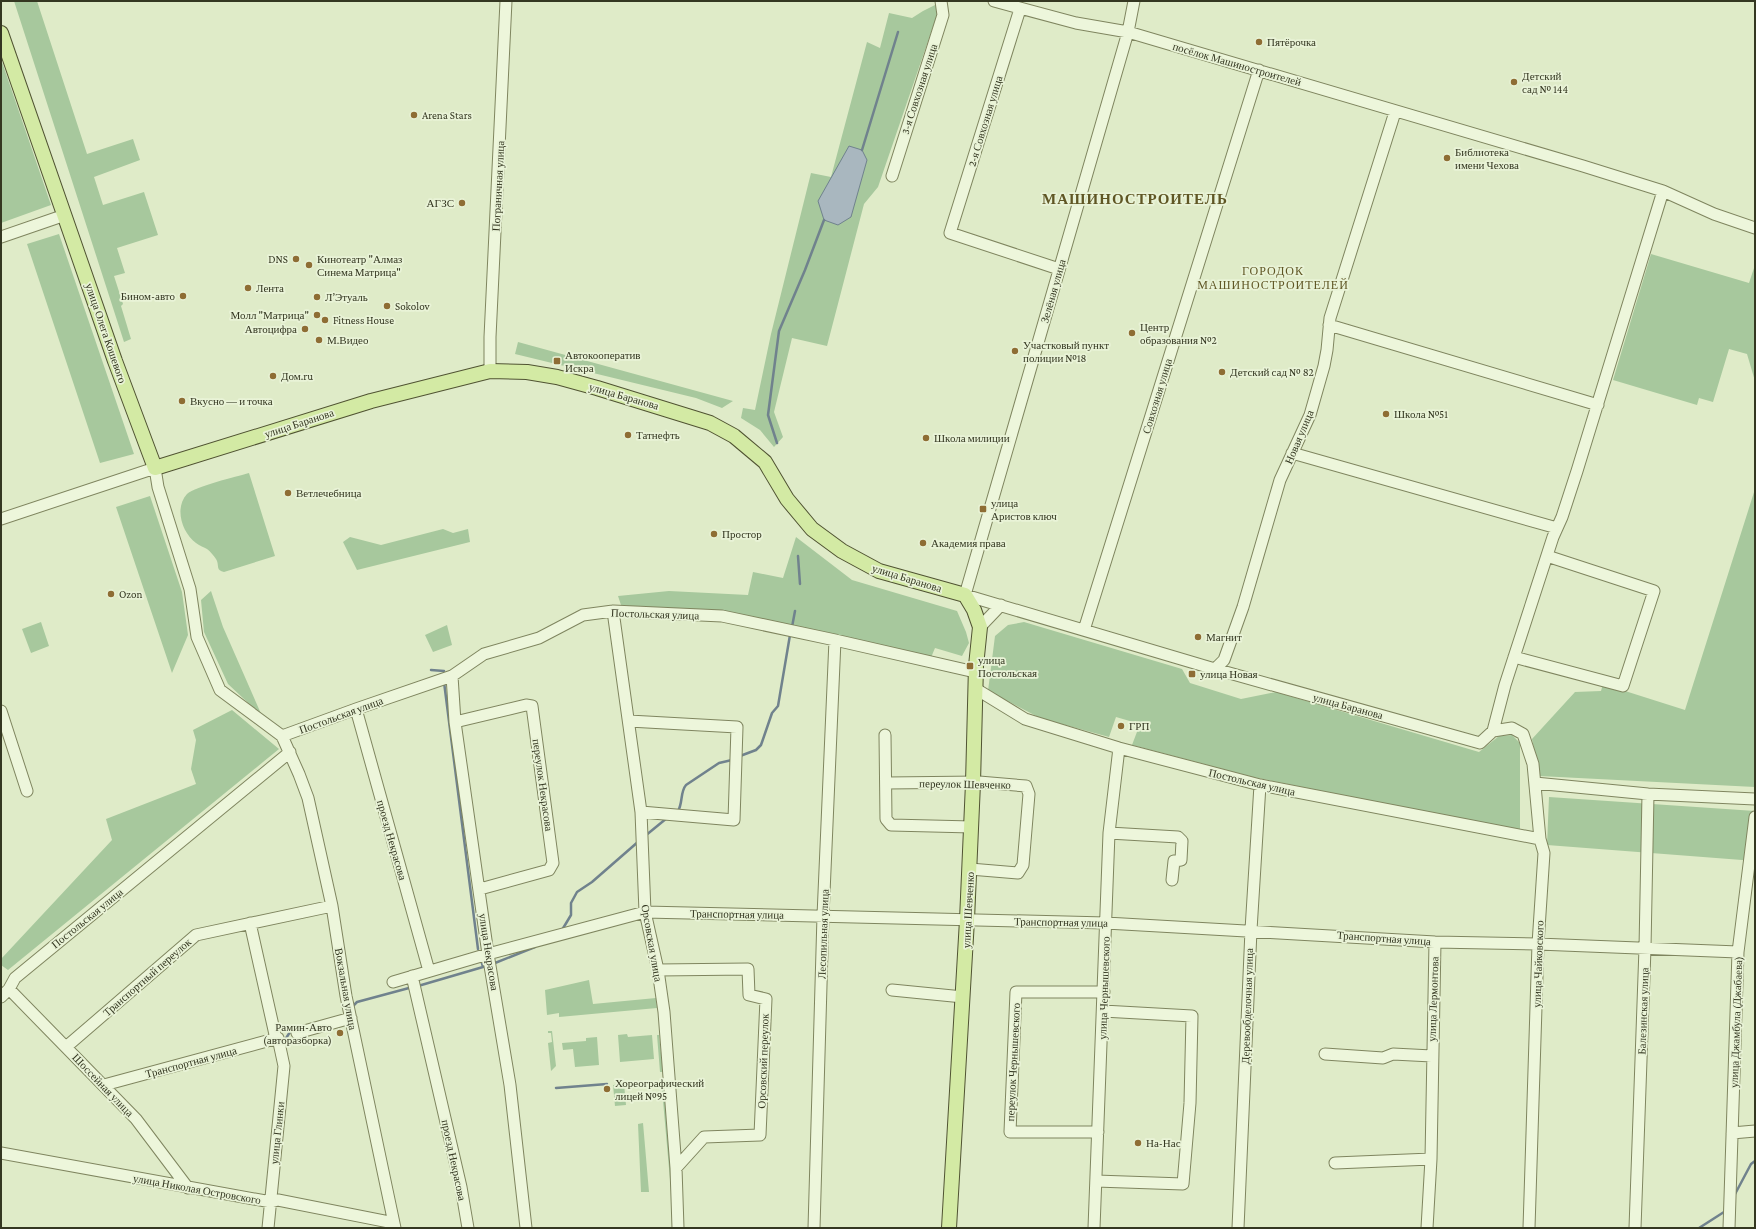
<svg xmlns="http://www.w3.org/2000/svg" width="1756" height="1229" viewBox="0 0 1756 1229" font-family="'Crimson Pro',serif">
	<style>
		.green { fill: #a7c89d }
		.water { fill: #a9b7bf; stroke: #70828d }
		.lines { fill: none; stroke-linecap: round; stroke-linejoin: round }
		.stream { stroke: #70828d; stroke-width: 2.5 }
		.minor-casing { stroke: #7f855f; stroke-width: 13 }
		.major-casing { stroke: #505332; stroke-width: 16 }
		.minor { stroke: #edf6db; stroke-width: 11 }
		.major { stroke: #d3eaa4; stroke-width: 14 }
		.poi-dot { fill: #8e6d34; stroke: #e9f3d7; stroke-width: 1.5 }
		.labels { text-anchor: middle; stroke-width: 3.5; stroke-linejoin: round; paint-order: stroke }
		.poi-label { font-size: 11px; fill: #343721; stroke: #e9f3d7; text-anchor: start }
		.street-label { font-size: 11px; fill: #343721; stroke: #e9f3d7 }
		.neighbourhood-label { font-size: 12px; letter-spacing: 1px; fill: #5f5624; stroke: #e9f3d7 }
		.district-label { font-size: 15px; font-weight: bold; letter-spacing: 1px; fill: #5f5624; stroke: #e9f3d7 }
	</style>
	<rect width="100%" height="100%" fill="#dfebc8"/>
	<path class="green" d="M14,1H37L87,154L133,139L140,160L94,177L103,205L144,192L158,235L117,248L125,273L114,276L123,304L121,306L131,339L124,342Z
		M935,5L938,12L878,187L864,204L827,346L792,338L774,412L783,437L774,447L760,430L741,418L743,408L755,410L771,334L811,173L831,177L867,42L880,48L889,13L912,18L923,11Z
		M1,59L51,205L1,223Z
		M59,234L134,454L100,463L27,244Z
		M1651,254L1749,283L1755,265V381L1747,354L1729,349L1713,402L1699,398L1697,405L1613,380Z
		M518,342L733,401L722,408L696,398L515,354Z
		M249,473L275,556L224,572C216,570 219,567 217,561C216,558 210,551 207,549C204,547 200,546 196,543C182,533 174,508 187,494C196,486 236,477 249,473Z
		M1755,489V787L1539,776L1532,739L1575,692L1601,691L1603,684L1685,710Z
		M150,496L182,592L188,635L172,673L116,507Z
		M443,529L453,533L468,529L470,542L357,570L343,542L350,537L381,545Z
		M796,537L852,580L957,611L966,632L969,643L962,656L935,648L930,660L770,625L621,605L618,596L669,591L748,595L753,572L783,578Z
		M211,591L223,627L262,716L228,684L204,632L201,600Z
		M41,622L49,646L31,653L22,629Z
		M1024,622L1182,669L1190,683L1241,699L1276,692L1479,752L1499,736L1512,735L1520,743V829L1498,826L1253,777L1132,745L1140,724L1116,717L1109,737L1040,718L988,691L995,636L1008,625Z
		M447,625L452,645L433,652L425,635Z
		M232,710L279,749L8,970L1,965V959L112,840L106,819L196,784L191,769L196,740L193,730Z
		M1549,797L1755,811V861L1547,845Z
		M589,980L593,1004L656,998L657,1008L559,1017V1013L547,1015L545,990Z
		M548,1031H552L556,1066L551,1071L548,1043L552,1042L551,1033H548Z
		M627,1034L628,1037L652,1035L654,1059L620,1062L618,1035Z
		M657,1035H659L663,1072H660Z
		M597,1037L599,1065L575,1067L573,1049L563,1050L562,1043L586,1041V1038Z
		M661,1078H664L674,1191H671Z
		M624,1084L626,1105L615,1106L613,1085Z
		M643,1123L649,1192H641L638,1124Z"/>
	<path class="water" d="M849,146L862,150L867,160L851,217L838,225L824,220L818,201Z"/>
	<g class="lines">
		<path class="stream" d="M862,150L898,32
			M777,443L768,415L779,331L805,270L824,220
			M798,556L800,584
			M792,627L795,611
			M431,670L444,671
			M444,682L478,949
			M740,756L756,750L761,745L772,713L778,706L790,635
			M678,811C683,803 680,792 686,785L719,763L732,760
			M645,836L667,818
			M562,930L571,915V903L577,892L592,882L639,841
			M495,963L535,947
			M418,986L483,967L481,960
			M353,1006L357,1002L409,988
			M283,1043L290,1032L294,1031
			M556,1088L607,1084
			M1734,1196L1751,1164L1755,1161
			M1699,1228L1724,1212"/>
		<defs>
			<path id="minor" d="M994,1L1076,23L1128,32L1583,166L1663,191L1714,214L1755,228
				M1134,1L1128,32L965,595L1208,667L1215,669L1224,660L1243,607L1280,480L1310,415L1324,366L1327,350L1330,318L1395,112
				M1020,9L950,233L1059,269
				M892,176L943,15L941,1
				M1,237L65,215
				M1329,325L1598,405
				M490,371V337L506,1
				M1292,453L1557,528
				M1,519L155,468L158,487L190,589L197,637L220,690L282,736L299,774L308,798L332,906L346,996L395,1228
				M613,611L641,812L645,912L658,970L664,1012L676,1168L678,1228
				M980,627L1001,605
				M1084,630L1259,70
				M1514,657L1623,686L1654,591L1547,556
				M1215,669L1480,743L1493,731L1505,685L1553,537L1562,517L1577,471L1663,191
				M452,676L455,722L488,954L510,1085L526,1228
				M976,689L1025,719L1119,748L1260,785L1540,839
				M356,709L429,971
				M1,711L27,791
				M629,721L737,727L734,820L641,812
				M455,722L526,705L532,706L553,863L549,870L480,889
				M1493,731L1512,728L1523,734L1533,764L1540,839L1544,853L1538,944L1529,1228
				M885,735L886,819L891,825L972,827
				M282,736L356,709L452,676L484,654L539,638L583,615L613,611L722,616L835,640L975,672
				M887,783L979,782L1026,786L1029,794L1023,865L1018,873L970,869
				M1535,783L1648,794L1755,799
				M1109,833L1178,837L1182,841L1181,860L1174,861L1172,880
				M250,923L276,1039
				M658,970L748,969L749,995L766,999L760,1135L704,1137L676,1168
				M412,976L461,1187L468,1228
				M393,982L488,954L645,912L1106,923L1435,942L1538,944L1738,952
				M9,989L136,1119L188,1188
				M892,990L963,997
				M1,997L9,989L15,978L290,752
				M297,1033L351,1018
				M66,1047L196,935L332,906
				M1325,1054L1383,1058L1393,1054L1432,1056
				M104,1085L278,1038L284,1066L268,1228
				M1098,1132H1010L1016,992H1104
				M1732,1133L1755,1131
				M1,1153L271,1202L278,1200L394,1223
				M1335,1163L1431,1159
				M1096,1181L1183,1184L1190,1103L1192,1016L1103,1011
				M814,1228L823,916L835,640
				M1094,1228L1109,833L1119,748
				M1238,1228L1251,930L1260,785
				M1427,1228L1431,1159L1435,942
				M1635,1228L1645,948L1648,794
				M1729,1228L1738,952L1755,817"/>
			<path id="major" d="M1,33L115,361L155,468L371,401L490,371L527,372L557,377L597,388L710,423L734,436L765,462L787,499L812,529L842,551L879,571L965,595L974,610L980,627L976,666L973,783L967,920L949,1228"/>
		</defs>
		<use href="#minor" class="minor-casing"/>
		<use href="#major" class="major-casing"/>
		<use href="#minor" class="minor"/>
		<use href="#major" class="major"/>
	</g>
	<g class="poi-dot">
		<circle cx="1259" cy="42" r="4"/>
		<circle cx="1514" cy="82" r="4"/>
		<circle cx="414" cy="115" r="4"/>
		<circle cx="1447" cy="158" r="4"/>
		<circle cx="462" cy="203" r="4"/>
		<circle cx="296" cy="259" r="4"/>
		<circle cx="309" cy="265" r="4"/>
		<circle cx="248" cy="288" r="4"/>
		<circle cx="183" cy="296" r="4"/>
		<circle cx="317" cy="297" r="4"/>
		<circle cx="387" cy="306" r="4"/>
		<circle cx="317" cy="315" r="4"/>
		<circle cx="325" cy="320" r="4"/>
		<circle cx="305" cy="329" r="4"/>
		<circle cx="1132" cy="333" r="4"/>
		<circle cx="319" cy="340" r="4"/>
		<circle cx="1015" cy="351" r="4"/>
		<rect x="553" y="357" width="8" height="8" rx="2"/>
		<circle cx="1222" cy="372" r="4"/>
		<circle cx="273" cy="376" r="4"/>
		<circle cx="182" cy="401" r="4"/>
		<circle cx="1386" cy="414" r="4"/>
		<circle cx="628" cy="435" r="4"/>
		<circle cx="926" cy="438" r="4"/>
		<circle cx="288" cy="493" r="4"/>
		<rect x="979" y="505" width="8" height="8" rx="2"/>
		<circle cx="714" cy="534" r="4"/>
		<circle cx="923" cy="543" r="4"/>
		<circle cx="111" cy="594" r="4"/>
		<circle cx="1198" cy="637" r="4"/>
		<rect x="966" y="662" width="8" height="8" rx="2"/>
		<rect x="1188" y="670" width="8" height="8" rx="2"/>
		<circle cx="1121" cy="726" r="4"/>
		<circle cx="340" cy="1033" r="4"/>
		<circle cx="607" cy="1089" r="4"/>
		<circle cx="1138" cy="1143" r="4"/>
	</g>
	<g class="labels">
		<g class="poi-label">
			<text x="1267" y="46">Пятёрочка</text>
			<text x="1522" y="80">Детский<tspan x="1522" dy="13">сад № 144</tspan></text>
			<text x="422" y="119">Arena Stars</text>
			<text x="1455" y="156">Библиотека<tspan x="1455" dy="13">имени Чехова</tspan></text>
			<text x="454" y="207" text-anchor="end">АГЗС</text>
			<text x="288" y="263" text-anchor="end">DNS</text>
			<text x="317" y="263">Кинотеатр "Алмаз<tspan x="317" dy="13">Синема Матрица"</tspan></text>
			<text x="256" y="292">Лента</text>
			<text x="175" y="300" text-anchor="end">Бином-авто</text>
			<text x="325" y="301">Л’Этуаль</text>
			<text x="395" y="310">Sokolov</text>
			<text x="309" y="319" text-anchor="end">Молл "Матрица"</text>
			<text x="333" y="324">Fitness House</text>
			<text x="1140" y="331">Центр<tspan x="1140" dy="13">образования №2</tspan></text>
			<text x="297" y="333" text-anchor="end">Автоцифра</text>
			<text x="327" y="344">М.Видео</text>
			<text x="1023" y="349">Участковый пункт<tspan x="1023" dy="13">полиции №18</tspan></text>
			<text x="565" y="359">Автокооператив<tspan x="565" dy="13">Искра</tspan></text>
			<text x="1230" y="376">Детский сад № 82</text>
			<text x="281" y="380">Дом.ru</text>
			<text x="190" y="405">Вкусно — и точка</text>
			<text x="1394" y="418">Школа №51</text>
			<text x="636" y="439">Татнефть</text>
			<text x="934" y="442">Школа милиции</text>
			<text x="296" y="497">Ветлечебница</text>
			<text x="991" y="507">улица<tspan x="991" dy="13">Аристов ключ</tspan></text>
			<text x="722" y="538">Простор</text>
			<text x="931" y="547">Академия права</text>
			<text x="119" y="598">Ozon</text>
			<text x="1206" y="641">Магнит</text>
			<text x="978" y="664">улица<tspan x="978" dy="13">Постольская</tspan></text>
			<text x="1200" y="678">улица Новая</text>
			<text x="1129" y="730">ГРП</text>
			<text x="332" y="1031" text-anchor="end">Рамин-Авто<tspan x="332" dy="13">(авторазборка)</tspan></text>
			<text x="615" y="1087">Хореографический<tspan x="615" dy="13">лицей №95</tspan></text>
			<text x="1146" y="1147">На-Нас</text>
		</g>
		<g class="street-label">
			<text transform="translate(1237 64) rotate(16)" y="4">посёлок Машиностроителей</text>
			<text transform="translate(919 89) rotate(-72)" y="4">3-я Совхозная улица</text>
			<text transform="translate(985 121) rotate(-73)" y="4">2-я Совхозная улица</text>
			<text transform="translate(498 186) rotate(-87)" y="4">Пограничная улица</text>
			<text transform="translate(1053 291) rotate(-74)" y="4">Зелёная улица</text>
			<text transform="translate(106 333) rotate(71)" y="4">улица Олега Кошевого</text>
			<text transform="translate(624 396) rotate(16)" y="4">улица Баранова</text>
			<text transform="translate(1157 396) rotate(-73)" y="4">Совхозная улица</text>
			<text transform="translate(299 423) rotate(-18)" y="4">улица Баранова</text>
			<text transform="translate(1299 437) rotate(-67)" y="4">Новая улица</text>
			<text transform="translate(907 578) rotate(17)" y="4">улица Баранова</text>
			<text transform="translate(655 614) rotate(2)" y="4">Постольская улица</text>
			<text transform="translate(1348 706) rotate(15)" y="4">улица Баранова</text>
			<text transform="translate(341 715) rotate(-20)" y="4">Постольская улица</text>
			<text transform="translate(1252 782) rotate(13)" y="4">Постольская улица</text>
			<text transform="translate(965 784) rotate(1)" y="4">переулок Шевченко</text>
			<text transform="translate(543 785) rotate(82)" y="4">переулок Некрасова</text>
			<text transform="translate(392 840) rotate(74)" y="4">проезд Некрасова</text>
			<text transform="translate(968 910) rotate(-87)" y="4">улица Шевченко</text>
			<text transform="translate(737 914) rotate(1)" y="4">Транспортная улица</text>
			<text transform="translate(87 918) rotate(-39)" y="4">Постольская улица</text>
			<text transform="translate(1061 922) rotate(1)" y="4">Транспортная улица</text>
			<text transform="translate(823 934) rotate(-88)" y="4">Лесопильная улица</text>
			<text transform="translate(1384 938) rotate(4)" y="4">Транспортная улица</text>
			<text transform="translate(652 943) rotate(80)" y="4">Орсовская улица</text>
			<text transform="translate(489 952) rotate(81)" y="4">улица Некрасова</text>
			<text transform="translate(1538 964) rotate(-88)" y="4">улица Чайковского</text>
			<text transform="translate(147 977) rotate(-41)" y="4">Транспортный переулок</text>
			<text transform="translate(1104 988) rotate(-88)" y="4">улица Чернышевского</text>
			<text transform="translate(346 989) rotate(80)" y="4">Вокзальная улица</text>
			<text transform="translate(1433 999) rotate(-88)" y="4">улица Лермонтова</text>
			<text transform="translate(1247 1006) rotate(-88)" y="4">Деревообделочная улица</text>
			<text transform="translate(1643 1011) rotate(-88)" y="4">Балезинская улица</text>
			<text transform="translate(1736 1022) rotate(-88)" y="4">улица Джамбула (Джабаева)</text>
			<text transform="translate(763 1061) rotate(-88)" y="4">Орсовский переулок</text>
			<text transform="translate(191 1062) rotate(-15)" y="4">Транспортная улица</text>
			<text transform="translate(1013 1062) rotate(-87)" y="4">переулок Чернышевского</text>
			<text transform="translate(103 1085) rotate(46)" y="4">Шоссейная улица</text>
			<text transform="translate(277 1133) rotate(-84)" y="4">улица Глинки</text>
			<text transform="translate(454 1160) rotate(78)" y="4">проезд Некрасова</text>
			<text transform="translate(197 1189) rotate(10)" y="4">улица Николая Островского</text>
		</g>
		<g class="neighbourhood-label">
			<text x="1273" y="275">ГОРОДОК<tspan x="1273" dy="14">МАШИНОСТРОИТЕЛЕЙ</tspan></text>
		</g>
		<g class="district-label">
			<text x="1135" y="204">МАШИНОСТРОИТЕЛЬ</text>
		</g>
	</g>
	<rect width="1756" height="1229" fill="none" stroke="#343721" stroke-width="4"/>
</svg>
